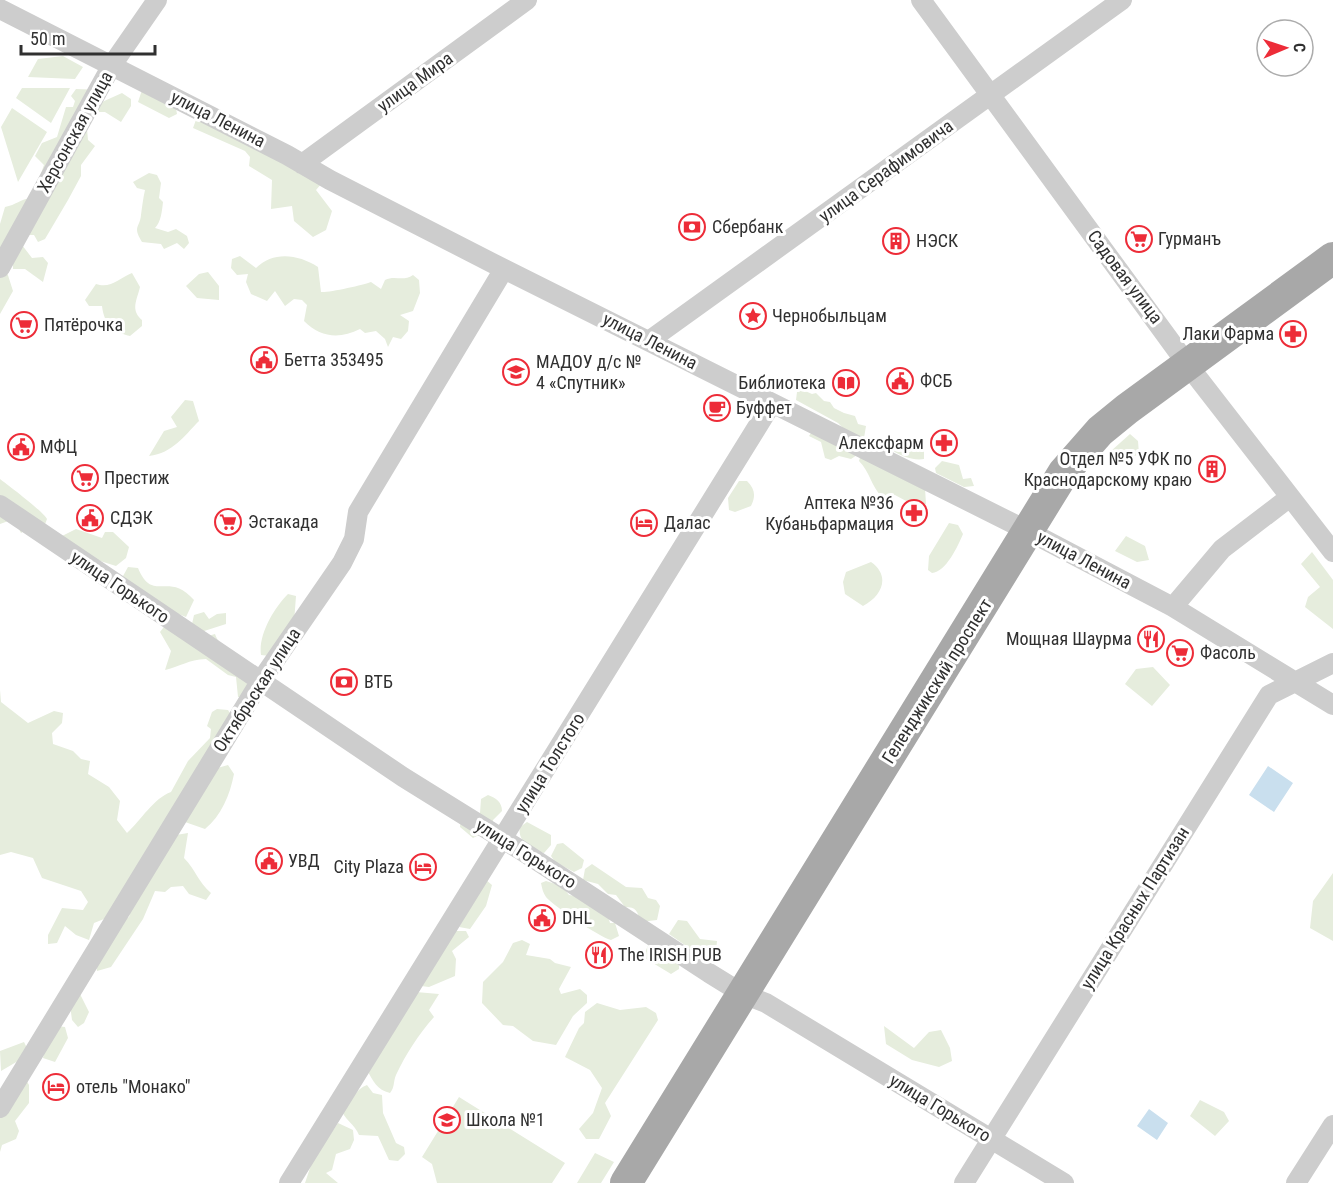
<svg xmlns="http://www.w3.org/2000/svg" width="1333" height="1183" viewBox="0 0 1333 1183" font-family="'Roboto Condensed',sans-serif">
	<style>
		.green { fill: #e6eddd }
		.water { fill: #c9dfee }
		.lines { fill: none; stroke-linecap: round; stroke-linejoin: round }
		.street { stroke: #cdcdcd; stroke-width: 20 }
		.primary { stroke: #a8a8a8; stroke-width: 32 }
		.labels { text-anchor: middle; stroke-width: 6; stroke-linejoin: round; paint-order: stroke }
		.street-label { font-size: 18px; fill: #303030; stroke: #fff }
		.poi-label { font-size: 18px; fill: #303030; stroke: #fff; text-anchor: start }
	</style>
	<rect width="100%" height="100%" fill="#fff"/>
	<path class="green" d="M63,56L83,67L75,79L28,77L38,59Z
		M22,88H70L51,123L16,98Z
		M76,89L103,90L102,102L122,93L131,99V106L121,122L105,112H94L87,129L88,140L95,146L81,165V176L68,200L45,239L38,242L34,235H28L22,245L32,258L43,257L48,263L43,282L25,269H13V258L6,269L13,291L0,314V224L5,207C16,205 20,199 32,198L44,165L35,156L42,143L57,137L66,107H73L75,101L71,96Z
		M142,90L175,103L177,114L169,118L138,102Z
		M12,108L47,132L18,182L1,127Z
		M197,117L322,183L316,190L332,211L326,230L313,237L294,221L292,206L271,209L272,180L249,166L250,157L245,151L193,128Z
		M149,173L157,175L161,183L159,198L163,202C162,211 161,222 155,228L168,232L176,229L187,236L189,243L184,249L177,243L164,249L161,244L142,242C132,226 140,228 141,215C142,207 143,199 145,190L137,188L133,182Z
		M240,256L256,268C273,251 298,254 318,267L321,292C327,293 364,285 371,282L381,289L385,280C395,275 403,282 413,275L419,280L420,293L413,311L400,315L409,321L408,331L401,339L393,337L388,347L385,339L376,331L365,333L360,329C340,339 321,338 304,321L307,305L302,300L294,299L285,306L275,291L267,301L251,294L246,282L248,274L237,275L231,268L232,259Z
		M208,272L219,286V300L197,298L186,286L199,274Z
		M132,273L140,287C137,300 130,310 142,320V326L130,336C113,332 104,324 102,306H89L85,300L96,284C111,289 119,278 132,273Z
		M803,390L812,394L816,393L824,401L830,402L834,408L844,413L855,416L858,424L866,426L864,438L855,440L838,423L796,400L797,392Z
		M185,400L193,401L199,421C184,436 173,453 149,456L164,431L177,427L171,417Z
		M813,430L857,455L851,459L839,456L831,460L825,458L821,442L809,436Z
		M1130,434L1138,441L1139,454L1118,464L1111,451Z
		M898,439L907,446L924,449V459C914,461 898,456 890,448L891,442Z
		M861,454L925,488L926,504L919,508L895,495L882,497C871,486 870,472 859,461Z
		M942,461L959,465L963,479L971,478L974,486L964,487L936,473L935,468Z
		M0,479C8,485 45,513 47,519L44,527L36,523L21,533L14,519L0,524Z
		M739,481H747C755,489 756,496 751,506L735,512L729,510L728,498Z
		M949,523L958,525L963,534C958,546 946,572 932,573L928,570L929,556Z
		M76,529L102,538L105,532H113L129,547L126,558L116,566L97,560L62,536Z
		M1126,536L1145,546L1149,560L1137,562L1115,551Z
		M1312,552L1333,580V629L1305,607L1308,597L1320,587L1301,564Z
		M871,562C891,576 882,596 863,606L845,594L843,582L846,572Z
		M128,567L138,568C153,604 168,570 194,600L186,617L171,611L155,598L133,595L123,576Z
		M288,594L296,596L292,649L270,656L261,655C258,635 274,608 288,594Z
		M204,612L209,619L217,614L226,613V624L201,632L192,624L194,615Z
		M167,623L208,636L215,634C220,650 240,652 250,666L247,698L238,697L236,677L228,675L206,659C188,660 181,666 165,670L171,651L160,632Z
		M1153,667L1170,685L1152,706L1125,684L1136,669Z
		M0,690L1,702L28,723L54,711L63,713L62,723L52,733L53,744L73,751L81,759L90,761L88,774L109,787L120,801L117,820L127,833C141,820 154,798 171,792L188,761L210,738L211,729L207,726L212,712L217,709L228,710L233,718L176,835L188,833L184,858C196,870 198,882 211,893L206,900L189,894L183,886L171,887L165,892L155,891L143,919L111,967L97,971L96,963L121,921L129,917L133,902L114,915L94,923L89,940L76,935L65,926L57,943L48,944V935L62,908L83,910L88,902L81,891L42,878L33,858L11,852L0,855Z
		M228,765L234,774C230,795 221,816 205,829L185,822L214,769Z
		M488,795C496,798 502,802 502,811L493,820V828L473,838L460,827L461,817L471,812L480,813L481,799Z
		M527,822L551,835V845L544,853C531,850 517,841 520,827Z
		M563,843L584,860L582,868L574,872L555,862L551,856L557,844Z
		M592,864L626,887L642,888L648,898L656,900L660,906L657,920L640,922C638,911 636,907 625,907L616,895L608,894L598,884L583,880L585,869Z
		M1333,873V941L1310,928L1313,901Z
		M486,880L492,885L486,906L470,929L459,927Z
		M546,881L562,886L569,895L582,897L606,910L610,923H615L619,936L611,940C601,938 552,905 546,897C543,893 542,888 541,883Z
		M678,920L687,921L700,939L717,941L716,951L705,959L669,934Z
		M452,931H466L469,937L452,951L456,959L455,976L429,987L421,986Z
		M522,940L530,944L526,955L550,959L555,963L571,967L559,989L561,994L580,989L587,995V1003L573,1016L556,1045L533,1041L513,1026L503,1025L482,1003L483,982L503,962L513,943Z
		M650,941L656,943L664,956L679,965V969L671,974L643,957Z
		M416,992L439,994L429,1010L434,1017C418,1035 406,1054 396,1075C393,1082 395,1087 390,1093C377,1090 373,1081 367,1070Z
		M80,994L89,1012L84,1023L78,1027L72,1020L70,1005Z
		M597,1003L620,1010L646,1007L656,1013L658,1020L605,1103L611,1116L599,1139H586L579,1129L593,1113L602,1088L590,1070L565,1057L579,1028L584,1023L585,1012Z
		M57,1026L65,1027L68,1038L55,1062L43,1058L45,1048Z
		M884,1026L914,1048L929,1032L941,1030L950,1048L952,1061L939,1067L912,1060L886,1044Z
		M24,1042L27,1048L18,1061L1,1071L0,1051Z
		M24,1076L29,1085V1103L15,1121L19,1131L16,1139L2,1145L0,1152V1118Z
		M367,1085L373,1093L382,1095L383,1113L396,1143L404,1147L405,1154L398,1161L389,1160L378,1136L359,1135C355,1124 343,1119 341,1108C351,1101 356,1089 367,1085Z
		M459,1097L565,1163L552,1183H437L432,1164L422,1157Z
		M1200,1100L1224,1112L1229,1121L1215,1136L1190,1116Z
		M338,1123L353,1130L354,1140L350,1149L336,1154L332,1170L326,1173L338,1183H305L313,1159Z
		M595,1153L614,1162L601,1183H577Z"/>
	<path class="water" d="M1268,766L1293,783L1274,812L1249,795Z
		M1149,1109L1168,1123L1157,1140L1137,1126Z"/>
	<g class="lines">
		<path class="street" d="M921,0L1187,364L1333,552
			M0,9L287,155L330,180L504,269L1028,531L1173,607L1333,705
			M302,164L527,0
			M0,268L112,65L157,0
			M650,340L1122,0
			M0,505L403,777L519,849L709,973L743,994L766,1003L1064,1183
			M1173,607L1222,549L1290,497
			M0,1108L260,682L342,563L354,539L358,512L504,269
			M289,1183L772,403
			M964,1183L1269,695L1333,663
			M1296,1183L1333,1125"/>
		<path class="primary" d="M626,1183L1064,472L1100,431L1127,409L1333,258"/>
	</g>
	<defs>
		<symbol id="bank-ring" viewBox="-11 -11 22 22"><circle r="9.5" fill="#fff" stroke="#ed2c38" stroke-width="1.5"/><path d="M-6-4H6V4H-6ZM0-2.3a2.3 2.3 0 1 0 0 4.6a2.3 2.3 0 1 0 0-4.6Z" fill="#ed2c38"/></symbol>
		<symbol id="supermarket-ring" viewBox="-11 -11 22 22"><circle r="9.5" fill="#fff" stroke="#ed2c38" stroke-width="1.5"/><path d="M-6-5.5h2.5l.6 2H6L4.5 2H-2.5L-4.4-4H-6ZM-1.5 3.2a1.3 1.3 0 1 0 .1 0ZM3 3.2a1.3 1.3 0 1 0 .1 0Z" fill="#ed2c38"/></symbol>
		<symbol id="building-ring" viewBox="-11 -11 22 22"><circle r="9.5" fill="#fff" stroke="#ed2c38" stroke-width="1.5"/><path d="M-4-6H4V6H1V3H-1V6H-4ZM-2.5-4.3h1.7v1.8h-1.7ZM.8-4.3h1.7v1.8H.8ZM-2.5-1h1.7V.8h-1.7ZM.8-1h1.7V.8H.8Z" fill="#ed2c38"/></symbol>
		<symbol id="sight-ring" viewBox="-11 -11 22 22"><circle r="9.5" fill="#fff" stroke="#ed2c38" stroke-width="1.5"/><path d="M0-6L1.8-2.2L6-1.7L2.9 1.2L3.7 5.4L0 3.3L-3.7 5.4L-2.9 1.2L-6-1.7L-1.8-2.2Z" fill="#ed2c38"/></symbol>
		<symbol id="pharmacy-ring" viewBox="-11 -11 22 22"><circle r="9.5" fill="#fff" stroke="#ed2c38" stroke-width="1.5"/><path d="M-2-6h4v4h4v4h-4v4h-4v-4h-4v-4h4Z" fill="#ed2c38"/></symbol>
		<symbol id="civic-ring" viewBox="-11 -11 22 22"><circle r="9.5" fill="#fff" stroke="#ed2c38" stroke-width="1.5"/><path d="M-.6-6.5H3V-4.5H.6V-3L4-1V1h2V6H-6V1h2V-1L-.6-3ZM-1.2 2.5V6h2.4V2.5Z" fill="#ed2c38"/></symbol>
		<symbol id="school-ring" viewBox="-11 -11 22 22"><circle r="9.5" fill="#fff" stroke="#ed2c38" stroke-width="1.5"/><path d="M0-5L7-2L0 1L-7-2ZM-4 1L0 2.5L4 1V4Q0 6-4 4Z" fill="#ed2c38"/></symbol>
		<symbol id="library-ring" viewBox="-11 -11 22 22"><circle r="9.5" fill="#fff" stroke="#ed2c38" stroke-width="1.5"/><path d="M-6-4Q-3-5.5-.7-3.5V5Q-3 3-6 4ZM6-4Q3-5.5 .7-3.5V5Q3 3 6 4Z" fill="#ed2c38"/></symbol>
		<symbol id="cafe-ring" viewBox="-11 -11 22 22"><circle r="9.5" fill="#fff" stroke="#ed2c38" stroke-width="1.5"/><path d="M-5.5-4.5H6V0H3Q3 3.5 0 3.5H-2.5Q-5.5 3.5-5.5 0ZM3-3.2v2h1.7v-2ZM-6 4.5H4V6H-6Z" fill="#ed2c38"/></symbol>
		<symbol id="hotel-ring" viewBox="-11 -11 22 22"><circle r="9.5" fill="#fff" stroke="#ed2c38" stroke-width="1.5"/><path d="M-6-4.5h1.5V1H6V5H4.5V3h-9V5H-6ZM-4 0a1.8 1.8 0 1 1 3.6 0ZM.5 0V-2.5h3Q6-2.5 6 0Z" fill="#ed2c38"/></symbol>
		<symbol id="restaurant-ring" viewBox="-11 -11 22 22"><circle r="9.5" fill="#fff" stroke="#ed2c38" stroke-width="1.5"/><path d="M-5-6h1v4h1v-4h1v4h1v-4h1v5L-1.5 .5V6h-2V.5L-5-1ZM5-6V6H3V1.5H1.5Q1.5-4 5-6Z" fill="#ed2c38"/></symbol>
	</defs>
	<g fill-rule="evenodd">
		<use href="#bank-ring" x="677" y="212" width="30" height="30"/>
		<use href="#supermarket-ring" x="1124" y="224" width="30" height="30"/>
		<use href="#building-ring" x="881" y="226" width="30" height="30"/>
		<use href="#sight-ring" x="738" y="301" width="30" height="30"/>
		<use href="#supermarket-ring" x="9" y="310" width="30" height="30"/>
		<use href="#pharmacy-ring" x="1278" y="319" width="30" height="30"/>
		<use href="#civic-ring" x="249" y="345" width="30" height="30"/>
		<use href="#school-ring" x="501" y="357" width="30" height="30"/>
		<use href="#civic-ring" x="885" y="366" width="30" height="30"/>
		<use href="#library-ring" x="831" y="368" width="30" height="30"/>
		<use href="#cafe-ring" x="702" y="393" width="30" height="30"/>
		<use href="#pharmacy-ring" x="929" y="428" width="30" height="30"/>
		<use href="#civic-ring" x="6" y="432" width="30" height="30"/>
		<use href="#building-ring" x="1197" y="454" width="30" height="30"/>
		<use href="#supermarket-ring" x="70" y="463" width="30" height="30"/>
		<use href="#pharmacy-ring" x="899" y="498" width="30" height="30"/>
		<use href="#civic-ring" x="75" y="503" width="30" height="30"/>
		<use href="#supermarket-ring" x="213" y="507" width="30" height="30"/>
		<use href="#hotel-ring" x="629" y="508" width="30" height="30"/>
		<use href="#restaurant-ring" x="1136" y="624" width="30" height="30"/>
		<use href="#supermarket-ring" x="1165" y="638" width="30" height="30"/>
		<use href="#bank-ring" x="329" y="667" width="30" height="30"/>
		<use href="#civic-ring" x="254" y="846" width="30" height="30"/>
		<use href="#hotel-ring" x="408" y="852" width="30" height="30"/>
		<use href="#civic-ring" x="527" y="903" width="30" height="30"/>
		<use href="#restaurant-ring" x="584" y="940" width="30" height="30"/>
		<use href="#hotel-ring" x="41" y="1072" width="30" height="30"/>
		<use href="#school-ring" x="432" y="1105" width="30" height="30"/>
	</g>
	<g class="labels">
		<g class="street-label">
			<text transform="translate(415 82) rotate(-36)" y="6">улица Мира</text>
			<text transform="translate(218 119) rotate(27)" y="6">улица Ленина</text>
			<text transform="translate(75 132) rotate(-61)" y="6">Херсонская улица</text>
			<text transform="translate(886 171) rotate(-36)" y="6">улица Серафимовича</text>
			<text transform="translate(1125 277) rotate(53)" y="6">Садовая улица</text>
			<text transform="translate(650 341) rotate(27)" y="6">улица Ленина</text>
			<text transform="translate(1084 560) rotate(28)" y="6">улица Ленина</text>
			<text transform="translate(120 587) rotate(34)" y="6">улица Горького</text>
			<text transform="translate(937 681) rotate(-58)" y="6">Геленджикский проспект</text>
			<text transform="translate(257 690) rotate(-57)" y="6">Октябрьская улица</text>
			<text transform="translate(550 763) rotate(-58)" y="6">улица Толстого</text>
			<text transform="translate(526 854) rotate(32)" y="6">улица Горького</text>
			<text transform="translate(1135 908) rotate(-58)" y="6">улица Красных Партизан</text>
			<text transform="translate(940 1108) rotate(31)" y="6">улица Горького</text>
		</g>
		<g class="poi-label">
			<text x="712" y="233">Сбербанк</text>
			<text x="1158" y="245">Гурманъ</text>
			<text x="916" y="247">НЭСК</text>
			<text x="772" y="322">Чернобыльцам</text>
			<text x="44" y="331">Пятёрочка</text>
			<text x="1274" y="340" text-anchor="end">Лаки Фарма</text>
			<text x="284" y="366">Бетта 353495</text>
			<text x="536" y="368">МАДОУ д/с №<tspan x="536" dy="21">4 «Спутник»</tspan></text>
			<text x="920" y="387">ФСБ</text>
			<text x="826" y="389" text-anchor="end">Библиотека</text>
			<text x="736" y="414">Буффет</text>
			<text x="924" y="449" text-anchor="end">Алексфарм</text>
			<text x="40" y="453">МФЦ</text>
			<text x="1192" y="465" text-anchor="end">Отдел №5 УФК по<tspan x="1192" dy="21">Краснодарскому краю</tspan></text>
			<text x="104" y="484">Престиж</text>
			<text x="894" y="509" text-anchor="end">Аптека №36<tspan x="894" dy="21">Кубаньфармация</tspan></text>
			<text x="110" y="524">СДЭК</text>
			<text x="248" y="528">Эстакада</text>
			<text x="664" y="529">Далас</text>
			<text x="1132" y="645" text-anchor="end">Мощная Шаурма</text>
			<text x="1200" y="659">Фасоль</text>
			<text x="364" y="688">ВТБ</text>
			<text x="288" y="867">УВД</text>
			<text x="404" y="873" text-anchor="end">City Plaza</text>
			<text x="562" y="924">DHL</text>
			<text x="618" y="961">The IRISH PUB</text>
			<text x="76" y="1093">отель "Монако"</text>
			<text x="466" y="1126">Школа №1</text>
		</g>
	</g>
	<g transform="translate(1285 48) rotate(88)"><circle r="28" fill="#ffffff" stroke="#acacac" stroke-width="1.5"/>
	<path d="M0-4.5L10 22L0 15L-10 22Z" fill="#ed2c38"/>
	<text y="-9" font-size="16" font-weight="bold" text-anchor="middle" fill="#303030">С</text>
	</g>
	<path d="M21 45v9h134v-9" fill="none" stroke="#303030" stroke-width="3"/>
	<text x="30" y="45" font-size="18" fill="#303030" stroke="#ffffff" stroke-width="4.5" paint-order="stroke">50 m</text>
</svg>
